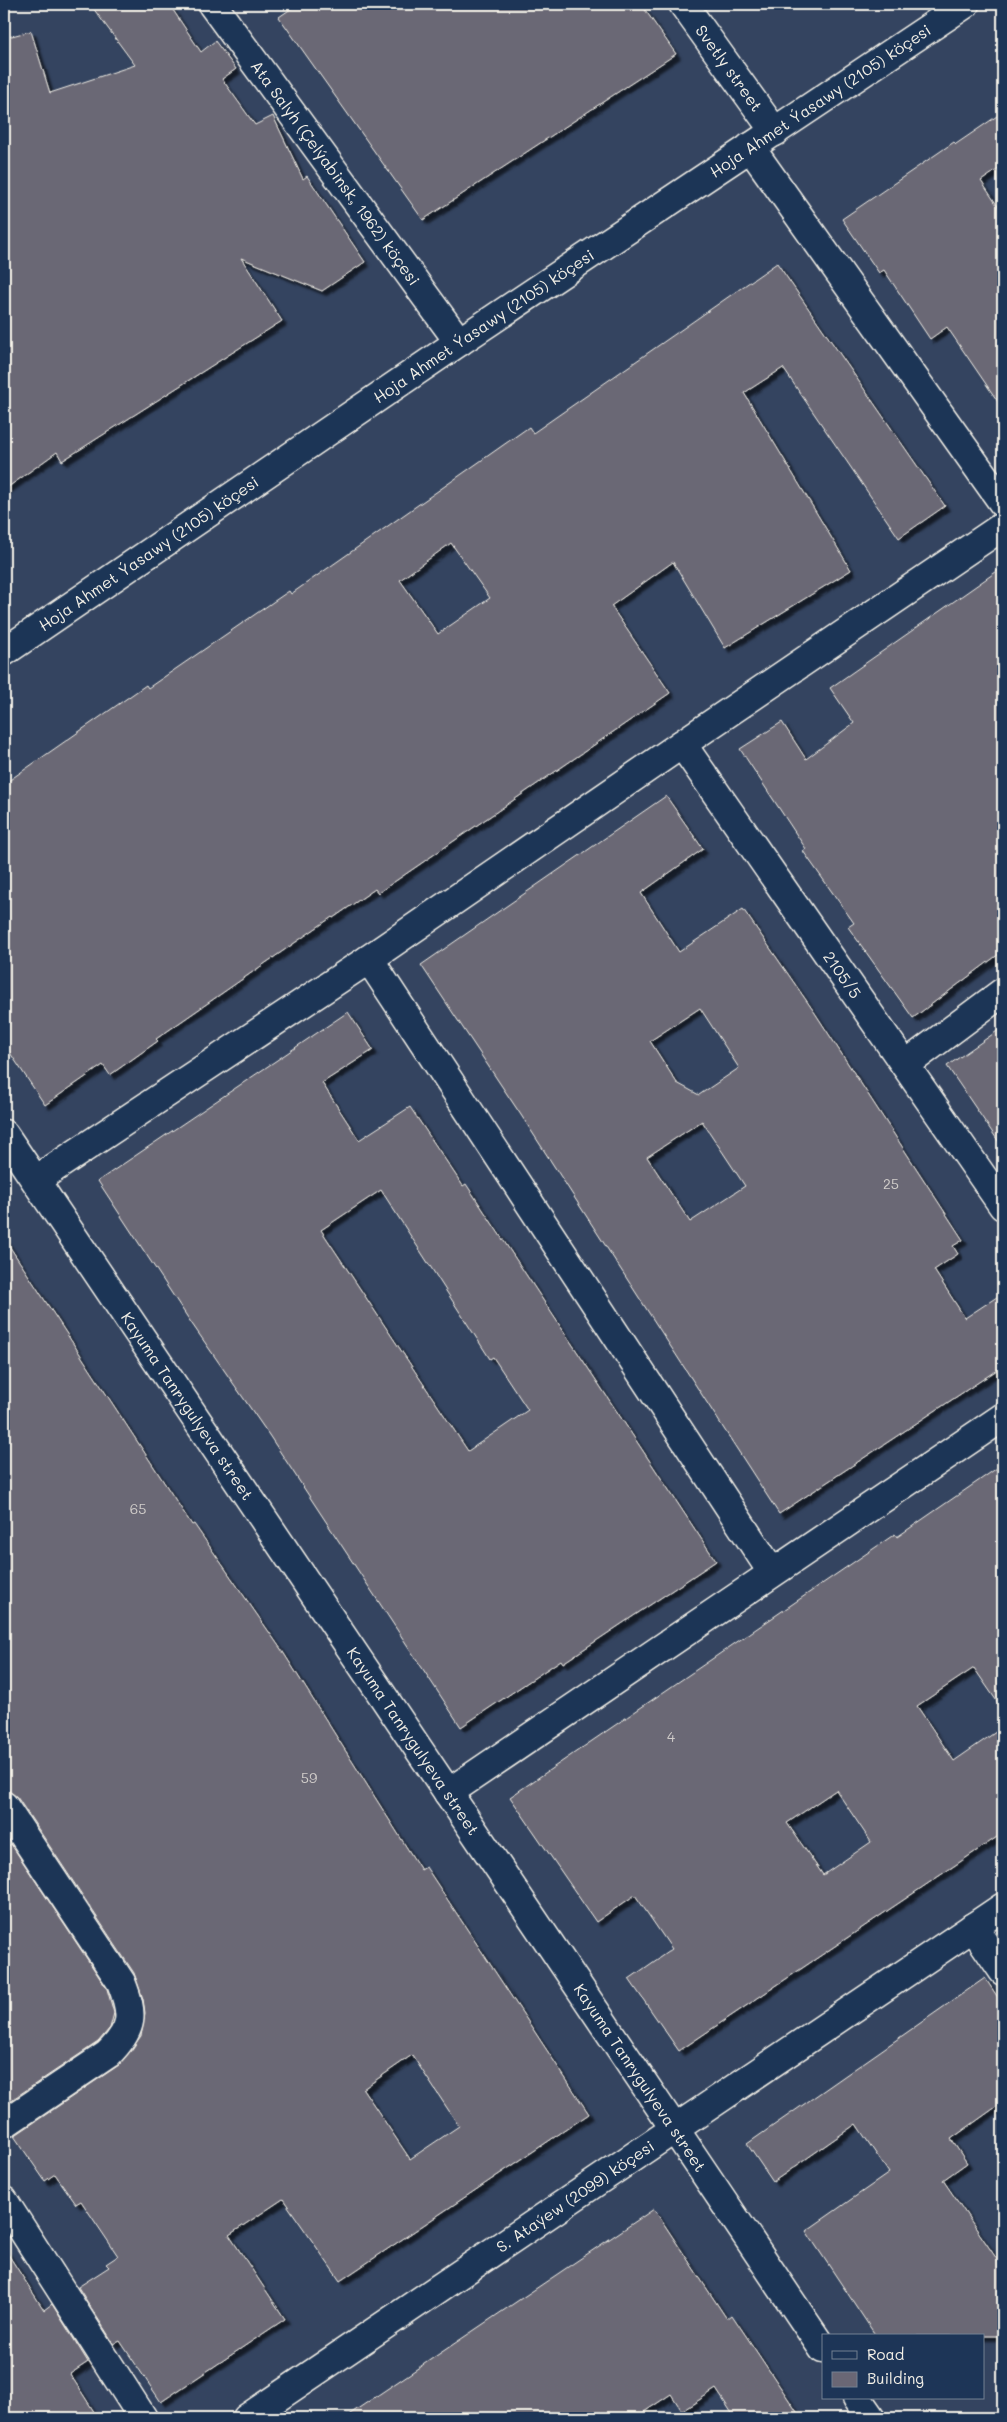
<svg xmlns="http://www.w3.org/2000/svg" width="1007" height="2422" viewBox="0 0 1007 2422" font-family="Mali,sans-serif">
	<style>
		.building { fill: #6a6775; stroke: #f4f1e8; fill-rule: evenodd; filter: url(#shadow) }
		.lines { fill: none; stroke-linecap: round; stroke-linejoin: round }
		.minor-casing { stroke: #f4f1e8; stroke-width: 31 }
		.minor { stroke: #1d3557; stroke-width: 28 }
		.labels { text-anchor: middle; stroke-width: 5; stroke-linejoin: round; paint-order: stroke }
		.number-label { font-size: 14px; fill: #d2cecb }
		.street-label { font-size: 16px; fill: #f4f1e8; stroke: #1d3557 }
	</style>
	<defs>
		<filter id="shadow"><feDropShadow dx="4.5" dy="4.5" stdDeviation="1" flood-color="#0009"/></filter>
	</defs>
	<rect width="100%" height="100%" fill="#344460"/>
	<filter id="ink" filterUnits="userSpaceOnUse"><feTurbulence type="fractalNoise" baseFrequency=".02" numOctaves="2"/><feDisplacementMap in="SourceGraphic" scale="10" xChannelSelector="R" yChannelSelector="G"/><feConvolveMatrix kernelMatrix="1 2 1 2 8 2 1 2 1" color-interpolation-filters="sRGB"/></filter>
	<g filter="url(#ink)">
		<path class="building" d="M90,4H169L201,52L215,41L236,69L222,79L255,125L273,116L303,179L307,176L365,262L322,291L241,258L282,321L62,461L57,452L4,490V38L31,31L50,93L135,65Z
			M298,4H641L676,54L423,220L279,17Z
			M1003,112V166L981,181L1003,214V409L947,327L930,339L884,270L879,273L842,219L954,142L956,144Z
			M777,263L945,506L899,538L783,368L744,393L851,570L725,648L673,562L611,606L670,693L378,893L375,889L333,918L332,917L156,1039L158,1041L110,1075L103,1065L45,1105L4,1044V784L146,685L148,688L289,591L291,594L529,427L533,433ZM451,543L490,598L438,634L400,580Z
			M1003,567V951L913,1018L848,927L854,923L803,851L806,849L740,749L782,722L806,759L854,723L830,688Z
			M666,796L703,849L641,893L679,952L743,909L815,1013L963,1240L953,1246L958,1254L934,1270L965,1318L1003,1293V1366L779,1514L521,1115L421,965ZM700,1008L739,1068L699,1095L677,1083L650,1041ZM702,1121L745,1186L690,1222L647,1157Z
			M348,1012L373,1050L322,1083L359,1140L410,1107L463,1186L466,1184L716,1561L563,1663L561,1660L461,1727L269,1435L190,1321L98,1181ZM381,1190L490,1359L493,1357L528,1410L468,1451L321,1230Z
			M1003,1027V1148L947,1066Z
			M4,1238L192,1525L194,1524L283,1652L421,1870L426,1867L589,2114L340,2281L283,2199L229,2235L285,2319L161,2402L120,2341L114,2344L78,2287L109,2267L106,2264L118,2256L81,2201L76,2204L55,2174L45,2181L14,2136L119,2065L141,2036L145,2013L143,1999L134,1973L17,1797L10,1792L4,1782ZM412,2055L459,2126L410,2159L363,2089Z
			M1003,1464V1710L974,1668L917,1706L954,1761L1003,1727V1833L679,2051L629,1979L672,1949L635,1895L596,1922L510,1797L895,1534L897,1537ZM836,1790L871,1842L823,1875L787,1823Z
			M11,1844L107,1989L114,2013L110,2028L98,2042L4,2105V1849Z
			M985,1978L1003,2005V2102L951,2139L967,2163L943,2180L1003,2268V2336H876L806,2231L889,2173L856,2124L773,2182L747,2144Z
			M654,2209L727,2319L732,2315L801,2418H735L716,2389L682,2411L671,2394L635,2418H344Z
			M4,2248L44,2310L52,2304L88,2362L70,2374L98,2418H4Z"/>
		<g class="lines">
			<defs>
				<g id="minor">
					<path id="s1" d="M212,4L459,342"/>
					<path id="s2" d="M683,4L775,132"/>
					<path d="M750,147L1003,503"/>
					<path id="s3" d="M4,652L459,342L965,4"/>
					<path id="s4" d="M682,744L1003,1206"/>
					<path d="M369,959L772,1572"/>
					<path d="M905,1065L1003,992"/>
					<path id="s5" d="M4,1134L823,2349"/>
					<path d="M36,1180L369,959L682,744L1003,526"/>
					<path d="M448,1793L1003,1417"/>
					<path d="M4,1806L121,1982C134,2015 134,2028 108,2054L4,2124"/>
					<path d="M973,1927L1003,1971"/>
					<path d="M4,2201L143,2418"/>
					<path d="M857,2398L871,2418"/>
					<path id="s6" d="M247,2418L1003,1907"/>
				</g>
			</defs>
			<use href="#minor" class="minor-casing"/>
			<use href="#minor" class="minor"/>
		</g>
	</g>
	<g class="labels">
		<g class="number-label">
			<text x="891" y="1189">25</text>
			<text x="138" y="1514">65</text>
			<text x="671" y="1742">4</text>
			<text x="309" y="1783">59</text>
		</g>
		<g class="street-label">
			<text dy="6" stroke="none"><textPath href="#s2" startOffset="79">Svetly street</textPath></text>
			<text dy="6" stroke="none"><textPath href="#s3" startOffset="985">Hoja Ahmet Ýasawy (2105) köçesi</textPath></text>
			<text dy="6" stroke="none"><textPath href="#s1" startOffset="209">Ata Salyh (Çelýabinsk, 1962) köçesi</textPath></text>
			<text dy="6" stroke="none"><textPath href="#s3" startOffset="580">Hoja Ahmet Ýasawy (2105) köçesi</textPath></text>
			<text dy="6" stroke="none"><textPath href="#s3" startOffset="175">Hoja Ahmet Ýasawy (2105) köçesi</textPath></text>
			<text dy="6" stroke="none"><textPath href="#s4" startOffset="281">2105/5</textPath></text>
			<text dy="6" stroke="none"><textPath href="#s5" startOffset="328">Kayuma Tanrygulyeva street</textPath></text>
			<text dy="6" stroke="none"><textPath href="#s5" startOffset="732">Kayuma Tanrygulyeva street</textPath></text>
			<text dy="6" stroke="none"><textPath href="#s5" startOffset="1138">Kayuma Tanrygulyeva street</textPath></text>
			<text dy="6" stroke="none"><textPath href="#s6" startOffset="396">S. Ataýew (2099) köçesi</textPath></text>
		</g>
	</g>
	<rect width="1007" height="2422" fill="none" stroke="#1d3557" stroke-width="20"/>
	<rect x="10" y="10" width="987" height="2402" fill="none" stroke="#f4f1e8" stroke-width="2" filter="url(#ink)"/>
	<rect x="822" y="2334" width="162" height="65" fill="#1d3557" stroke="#738091"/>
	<rect x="832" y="2351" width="25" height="8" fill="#1d3557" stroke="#738091"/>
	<text x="867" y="2360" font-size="15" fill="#f4f1e8">Road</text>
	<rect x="832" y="2372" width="25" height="15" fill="#6a6775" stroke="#738091"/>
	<text x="867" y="2384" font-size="15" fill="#f4f1e8">Building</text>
</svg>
